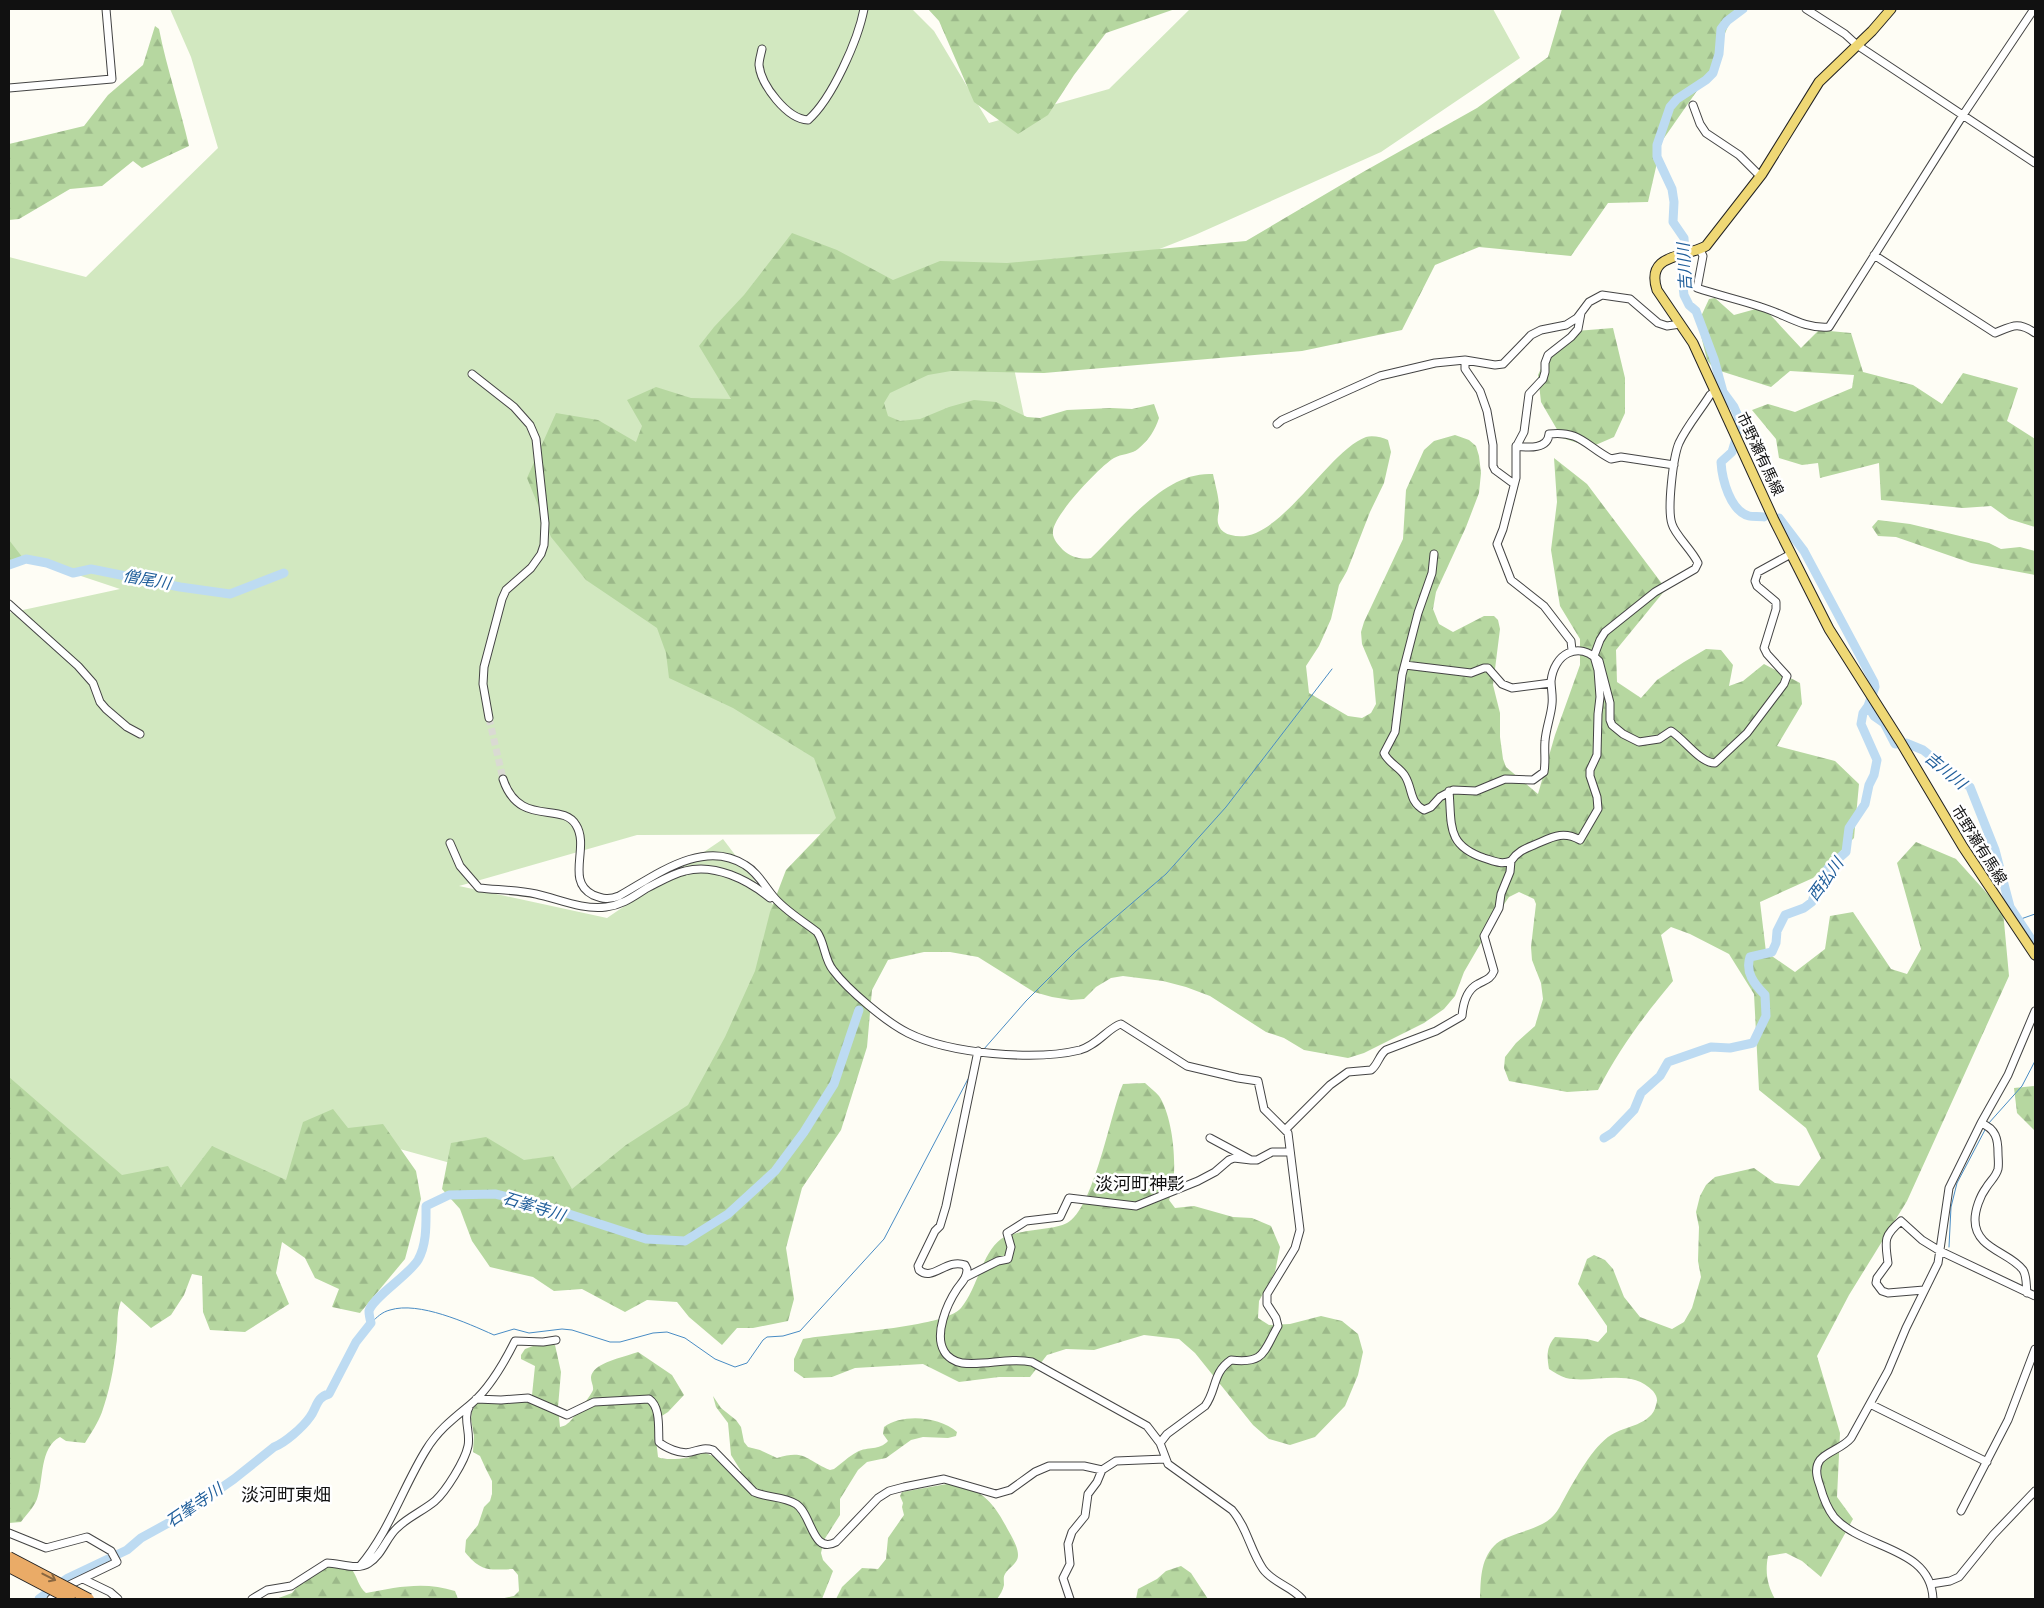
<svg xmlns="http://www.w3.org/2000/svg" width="2044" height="1608" viewBox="0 0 2044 1608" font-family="'IBM Plex Serif','Noto Sans JP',serif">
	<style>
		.green { fill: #d2e8c0 }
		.forest { fill: url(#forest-firs) }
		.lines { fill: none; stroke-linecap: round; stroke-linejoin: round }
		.stream { stroke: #498cc4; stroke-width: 1 }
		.river { stroke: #bddbf2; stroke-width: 9 }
		.minor-tunnel { stroke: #dadad3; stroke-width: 7; stroke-dasharray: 7 3.5; stroke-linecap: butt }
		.minor-casing { stroke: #444; stroke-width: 9 }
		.major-casing { stroke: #222; stroke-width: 11 }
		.minor { stroke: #fff; stroke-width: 7 }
		.major { stroke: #efd875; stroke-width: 9 }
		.highway-bridge-casing { stroke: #222; stroke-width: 12; stroke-linecap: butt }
		.highway-bridge { stroke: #eaab67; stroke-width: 10 }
		.oneway { stroke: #886640 }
		.labels { text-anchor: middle; stroke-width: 5; stroke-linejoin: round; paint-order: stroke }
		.street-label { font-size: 15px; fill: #111; stroke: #fff }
		.water-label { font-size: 16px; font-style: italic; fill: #215f9b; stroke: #fff }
		.quarter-label { font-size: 18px; fill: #111; stroke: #fff }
	</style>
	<defs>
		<pattern id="forest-firs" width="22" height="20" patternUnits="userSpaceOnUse" patternTransform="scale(1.25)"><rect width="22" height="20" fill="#b6d7a0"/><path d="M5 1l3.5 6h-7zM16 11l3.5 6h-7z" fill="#9bb889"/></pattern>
	</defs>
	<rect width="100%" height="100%" fill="#fefdf5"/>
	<path class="green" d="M170,9H912L934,31L989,123L1109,89L1190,9H1493L1520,58L1381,152L1195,235L1002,311L1032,454L842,834L637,835L459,886L607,918L723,839L792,930L687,1129L570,1196L331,1130L296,1194L99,1181L9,1098V613L120,589L9,552V257L86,277L218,148L191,57Z"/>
	<path class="forest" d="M928,9H1175L1106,33L1074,75L1048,115L1018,134L974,102L939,21Z
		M1562,9H1735L1708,75L1662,141L1648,202L1608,203L1571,256L1479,247L1435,265L1402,330L1302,351L1044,373L951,371L928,375L890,393L884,403L888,416L900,421L920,419L949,407L974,400L996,402L1027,417L1040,418L1067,410L1111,408L1132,409L1154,404L1159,418C1155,430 1149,440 1138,449C1132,454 1121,454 1114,458C1100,466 1054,515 1053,531C1052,539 1058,544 1063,550C1071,557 1081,560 1091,558C1124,527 1164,471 1213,474C1215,484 1219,497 1219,507C1219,514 1216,519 1219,526C1221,531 1226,534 1231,535C1276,549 1327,451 1366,437C1372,435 1382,437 1388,440L1391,452L1384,483L1370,512L1347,571L1339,585L1331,619L1319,646L1306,666L1309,693L1348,716L1362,718L1371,713L1376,704L1373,670L1362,644L1361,632L1364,622L1403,539L1406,490L1424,450L1434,441L1455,435L1469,440L1476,446L1479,456L1481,473L1479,493L1466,527L1436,592L1433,609L1439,624L1453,632L1484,616H1494L1498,620L1500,629L1493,685L1500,713V737L1503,759L1506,767L1538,794L1555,735L1580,665V639L1560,606L1551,550L1557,502L1554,458L1587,484L1666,589L1616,650L1617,682L1641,698L1657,680L1684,662L1706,649L1721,650L1733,665L1729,686L1743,681L1764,664L1800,683L1802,704L1777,746L1835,761L1859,784L1854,838L1813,878L1760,902L1766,952L1795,972L1825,949L1830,916L1853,912L1891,969L1907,974L1921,949L1897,863L1916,842L1956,859L2003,911L2009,976L1907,1201L1849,1295L1817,1356L1840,1433L1837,1497L1853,1519L1821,1577L1802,1561L1786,1553L1768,1556C1765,1572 1767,1585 1775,1599H1480C1481,1580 1480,1561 1494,1546C1505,1533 1541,1531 1554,1515C1558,1511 1561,1504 1564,1499C1574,1481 1593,1446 1611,1435C1625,1426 1652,1425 1656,1405C1658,1400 1657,1396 1653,1391C1631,1367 1593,1384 1566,1378C1560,1376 1554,1372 1549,1369C1547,1357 1546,1347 1555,1337L1587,1339L1598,1342L1607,1332V1326L1578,1284L1587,1259L1594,1255L1605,1260L1613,1269L1624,1297L1640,1317L1672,1329L1684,1322L1692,1308L1701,1277L1698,1261L1699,1227L1696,1212L1700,1196L1706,1185L1715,1177L1754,1168L1775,1183L1799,1186L1821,1158L1806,1128L1759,1090L1754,994L1729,954L1690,934L1671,927L1661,935L1673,981C1643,1017 1620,1048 1598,1090L1567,1092L1509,1081L1504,1068L1505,1057L1516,1043L1535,1026L1543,999L1541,983L1532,960L1531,947L1536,904L1534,899L1519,892L1509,897L1500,910L1464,972L1455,996L1444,1009L1424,1023L1364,1053L1348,1058L1304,1050L1284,1038L1266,1032L1210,996L1186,987L1163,981L1123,976L1111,978L1096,987L1084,999L1071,1000L1052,997L1034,992L978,957L950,952H924L888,960L872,990L867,1047L841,1130L802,1188L786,1248L794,1299L788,1321L753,1328H737L722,1345L689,1317L677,1302L647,1300L625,1312L582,1289L554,1291L533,1277L490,1267L472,1241L460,1209L442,1189L451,1143L486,1137L524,1160L553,1156L572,1189L626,1145L688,1105L725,1037L755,971L770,912L786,870L836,818L814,758L733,708L669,678L666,653L657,628L586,580L551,537L527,478L556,413L598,420L636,442L642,426L627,400L656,387L691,398L731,399L699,346L714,327L744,295L792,233L837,250L893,280L940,261L1007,263L1246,241L1363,172L1477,108L1548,57Z
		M155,26L159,29C167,69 180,107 189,146L142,168L133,161L102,186L70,189L19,219L9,220V144L84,126L108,95L143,65Z
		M1715,298L1734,315L1763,307L1801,348L1819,330L1851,333L1863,372L1913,385L1942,404L1963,373L2018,388L2007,421L2035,439V527L2009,519L1991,506L1963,508L1881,500L1879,463L1820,478L1818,463L1802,465L1779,458L1776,439L1752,410L1768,404L1795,412L1852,388L1854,375L1790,371L1771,387L1714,369L1707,360L1698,323L1709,299Z
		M1613,328L1625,378V413L1614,437L1591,447L1562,438L1541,402L1538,375L1551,347L1576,331Z
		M1878,520L1910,524L1989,543L2001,549L2020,547L2035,551V575L1971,563L1896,537L1878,536L1872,527Z
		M9,540L23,558L9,562Z
		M9,1077L122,1175L168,1166L181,1187L212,1146L286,1180L303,1122L333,1109L348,1128L383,1124L416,1171L421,1199L405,1259L360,1313L332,1307L339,1289L315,1278L305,1258L282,1242L276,1273L289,1304L245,1332L210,1330L203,1312L202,1276L192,1274L184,1295L171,1315L151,1328L121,1301C115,1316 119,1331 116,1347C114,1369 109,1392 102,1412C98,1423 91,1433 85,1443L66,1441L60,1437C39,1448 44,1480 37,1499C34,1507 26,1515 21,1522L9,1523Z
		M1145,1083C1149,1087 1155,1091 1159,1096C1174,1118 1179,1176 1169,1200L1175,1208L1194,1206L1233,1217L1252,1218L1271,1226L1280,1247L1275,1272L1259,1301L1258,1318L1269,1325L1290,1324L1321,1316L1342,1321L1358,1334L1363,1352L1358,1375L1345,1406L1315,1437L1290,1445L1269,1439L1253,1425L1195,1353L1179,1339L1144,1335L1094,1350L1066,1349L1047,1355L1030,1377H999L959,1382L923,1364L855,1368L832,1377L804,1378L794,1371V1359L803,1339C833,1333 945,1328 961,1308C977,1289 982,1253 1001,1239C1015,1229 1052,1231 1067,1223C1094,1209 1110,1114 1123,1084Z
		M2035,1086V1131L2017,1113L2014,1088Z
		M544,1342H551L555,1345L561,1372L558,1407L560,1427C562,1426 565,1426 567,1424C571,1422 592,1394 593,1390C594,1384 588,1379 593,1372C599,1362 627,1356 638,1352L672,1375L684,1395L668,1412L657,1419L655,1430L658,1457C663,1460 679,1459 686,1458C693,1457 700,1450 708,1454C718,1457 726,1466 734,1473L741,1471L731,1455L728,1423L716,1407L713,1396L721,1408L736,1420L741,1427L744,1442L748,1447L760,1450L777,1458C805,1449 806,1460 830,1470L834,1469C841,1464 849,1456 857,1452C868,1446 879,1451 888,1441L883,1434L884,1427C904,1413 939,1417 957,1432L956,1436L948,1438L923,1437L911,1440L886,1458L867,1462L858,1470L840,1499V1515L824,1540L821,1553L823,1560L833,1571L822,1599H500L514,1596L519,1591L518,1575L513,1569C489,1570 481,1572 465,1552L466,1540L478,1525L484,1507L490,1501L492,1494V1481L485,1467L480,1456L473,1452L474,1436L471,1419L472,1411L478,1400C495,1404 518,1407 532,1395L535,1366L521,1359V1355L525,1349Z
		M947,1484C980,1485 994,1503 1008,1530C1012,1537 1018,1547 1018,1555C1018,1564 1009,1567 1005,1574C1003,1577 1004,1581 1004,1585C1003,1590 1000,1595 997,1599H836L842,1587L862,1568L878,1569L886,1559L888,1538L904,1515L902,1507L903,1503L900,1496L902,1492Z
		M328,1565L351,1568C357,1576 359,1588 366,1593C396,1587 425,1581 455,1591L458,1599H276L292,1593L297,1587Z
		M1181,1566L1191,1573L1208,1599H1136L1138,1589L1157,1579L1166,1571Z"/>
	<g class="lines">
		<path class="stream" d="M2018,920L2035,914
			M984,1049L1026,1001L1076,951L1166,874L1226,807L1332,669
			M1988,1124L2022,1086L2035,1061
			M1949,1247L1951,1207L1957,1183L1986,1128
			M371,1323C377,1317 382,1312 390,1310C419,1301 467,1323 494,1335L514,1329L529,1333L562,1329L572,1330L610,1342H620L653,1333L667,1332L685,1338L715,1359L735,1367L747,1363L763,1340L767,1337L783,1336L800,1331L884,1239L968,1079"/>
		<path class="river" d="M1738,431V416L1734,407L1723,392L1714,359L1696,311L1689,305L1684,295L1682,278L1685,253L1684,238L1673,222L1674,202L1672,189L1657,157V145L1670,107L1677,99L1706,80L1713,73L1719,54L1721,29L1727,21L1743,9
			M1735,442L1732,452L1721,462C1722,479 1730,511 1749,516C1753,517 1760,516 1764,517
			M1779,518L1804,551L1874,682L1875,687L1868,706L1874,716L1884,723L1895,744L1906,743L1923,750L1970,787L1995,850L2010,907L2035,945
			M9,565L26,559L47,563L73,573L91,569L180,587L230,594L284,573
			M1604,1138L1612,1133L1634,1110L1641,1093L1660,1076L1668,1062L1711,1047L1730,1048L1753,1043L1766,1016L1765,995C1754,984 1745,972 1750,957L1772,952L1776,943L1777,931L1785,915L1804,908L1812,902L1817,886L1828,868L1846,852L1849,828L1865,804L1869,785L1874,775L1877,760L1861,724L1863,713L1868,706
			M39,1599L68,1578L127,1550L141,1538L181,1516L234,1479L274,1447C285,1443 303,1427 310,1417C317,1408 316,1397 329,1394L356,1342L371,1323C370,1319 369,1314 369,1311C372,1298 409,1275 418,1260C427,1244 426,1224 426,1206L449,1195L495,1194L538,1204L646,1239L685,1241L728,1214L775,1171L804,1132L834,1084L859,1010"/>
		<path class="minor-tunnel" d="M489,718L503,779"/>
		<defs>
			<path id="minor" d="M1806,9L1845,34L1857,45L2035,163
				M762,49C761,54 759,60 759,65C761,85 787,119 808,120C832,99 858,40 864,9
				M9,88L112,79L106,9
				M1693,105L1700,124L1706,133L1739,155L1760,176
				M1700,250L1703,256L1697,288C1718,295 1740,300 1761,307C1785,314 1803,329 1829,327L1963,115L2034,9
				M1874,255L1995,333C2012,326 2018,321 2035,333
				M1465,360V369L1480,391L1487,411L1493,445V466L1495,470L1514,484
				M472,374L514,407L530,425L536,439L545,523L544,545L541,554L531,568L506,590L502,599L484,667L483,684L489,718
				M1277,424L1282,420L1380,376L1435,363L1465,360L1495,365L1503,364L1531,335L1541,330L1566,325L1577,318L1589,302L1602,295L1630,299L1658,323L1667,326L1680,324
				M1516,446C1529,448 1548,449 1549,434C1580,430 1587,447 1611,459L1621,457L1674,465
				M1434,554L1432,573L1418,613L1402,675L1395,732L1384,753C1388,763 1400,767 1405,776C1413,789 1409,802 1424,810L1431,807L1440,797L1453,790L1476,791L1505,779L1533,780L1544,772C1546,762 1544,751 1545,741C1546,728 1551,716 1552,704C1553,696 1551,688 1551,681C1554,654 1578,640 1599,661L1610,703V720L1612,725L1623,734L1639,742L1659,739L1671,731C1685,740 1700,763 1715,763L1747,733L1784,684L1787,676L1767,654L1764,648L1776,609V602L1757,586L1755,581L1758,572L1791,554
				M9,604L78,666L93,683L100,702L106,709L127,727L140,734
				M1572,650L1571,641L1544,606L1511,580L1497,544L1503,529L1516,478V447L1524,432L1529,394L1543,379L1545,372V363L1548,355L1571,337L1578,329L1581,313
				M1405,665L1471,673L1484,668H1488L1502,684L1512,688L1551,683
				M503,779C519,828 562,801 576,825C590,847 565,881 593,895C603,899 609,900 619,896C655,876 703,838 745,865C757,872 764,885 773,896C784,910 803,921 817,932C825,943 824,959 833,970C848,990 886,1022 908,1033C950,1054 1035,1061 1080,1050C1098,1045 1109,1027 1121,1024L1187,1066L1238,1078L1258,1081L1264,1109L1288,1133L1300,1230L1295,1248L1267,1294V1304L1276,1318L1278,1326C1263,1352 1265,1364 1231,1360C1212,1373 1217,1390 1205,1406L1167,1434L1160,1443
				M1449,791C1452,825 1446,845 1484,858C1494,861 1501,865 1511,861
				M450,843L460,866L479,888C497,890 517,890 536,894C559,899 582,910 606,907C623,905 634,896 647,888C659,882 672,874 685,871C715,863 748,880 770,898L773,897
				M978,1051L946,1206L940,1226L935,1231L918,1266L919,1270C933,1282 946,1258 965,1265L967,1269C967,1278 962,1282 957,1289C947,1304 934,1334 944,1351C947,1357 955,1362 962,1363C986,1366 1008,1357 1032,1362L1147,1426L1160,1443L1168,1464L1232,1510C1247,1527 1250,1550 1263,1569C1273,1583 1291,1586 1302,1599
				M1981,1123C1996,1129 1998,1139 1998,1153C1998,1158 1999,1164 1998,1169C1996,1177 1990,1181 1986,1188C1980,1196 1975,1210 1975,1220C1975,1249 2010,1252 2023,1270C2027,1276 2026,1286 2027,1293
				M1286,1129L1330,1085L1348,1072L1371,1070C1378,1065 1379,1055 1386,1050L1436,1031L1462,1016C1463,1004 1466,990 1478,984C1485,980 1491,979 1494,971L1484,936L1499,908L1501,894L1510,872L1511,861C1517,852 1524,849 1534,845C1551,838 1562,830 1580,840L1598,809L1597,797L1590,776V770L1597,755L1598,714L1600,697L1598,670L1594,656L1600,640L1605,632L1655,592L1695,569L1698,563C1692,550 1675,535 1672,524C1667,510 1673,457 1679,443C1687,426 1700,411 1710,395L1715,391
				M1210,1138L1251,1160H1257L1272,1152H1289
				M966,1277L998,1261L1008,1259L1011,1247L1007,1233L1026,1221L1060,1217L1069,1198L1136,1206L1198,1181L1215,1172L1229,1160L1234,1158L1251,1160
				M1924,1290L1888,1293L1882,1291L1876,1283L1877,1278L1888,1263C1885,1241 1883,1236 1901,1221L1922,1240L1940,1251L2035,1296
				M476,1399L501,1400L528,1398L567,1415L594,1402L649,1399C661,1407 658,1429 659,1442C663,1446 668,1448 673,1450C694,1458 696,1445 713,1450L754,1492C767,1498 783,1496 796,1504C812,1514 812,1555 836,1542L878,1498L889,1491L904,1487L944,1479L996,1494L1010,1490L1035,1472L1049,1466H1084L1102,1470
				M1870,1404L1987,1462
				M1961,1511L2008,1420L2035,1349
				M9,1533L46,1548L87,1537L111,1551L117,1562L65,1587L51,1599
				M360,1566C389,1532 403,1487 426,1450C438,1430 454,1418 471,1404C490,1388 504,1363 515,1341L543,1342L556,1340
				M83,1579L110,1592L118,1599
				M1931,1584L1950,1581L1959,1577L1993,1535L2035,1491
				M252,1599L267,1590L291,1586L327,1563C340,1563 357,1571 369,1563C382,1555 386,1538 397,1528C408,1517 423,1511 435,1501C446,1491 465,1461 468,1446C471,1431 462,1419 470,1405
				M1070,1599L1063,1578L1070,1564L1068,1544L1072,1532L1085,1516L1088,1494L1097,1482L1102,1470L1116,1461L1165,1459
				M1933,1599C1931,1546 1863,1550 1834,1517C1827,1508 1823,1497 1820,1486C1817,1478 1814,1468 1820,1460C1828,1451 1843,1448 1851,1438L1888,1371L1906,1328L1938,1263L1949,1188L1981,1123L2008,1075L2035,1011"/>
			<path id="major" d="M1891,9L1872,31L1819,82L1762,174L1706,246C1685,258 1645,253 1657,290L1693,343L1774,520L1829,629L1900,741L1963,847L2035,955"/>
		</defs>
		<use href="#minor" class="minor-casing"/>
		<use href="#major" class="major-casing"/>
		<use href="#minor" class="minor"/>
		<use href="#major" class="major"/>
		<defs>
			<path id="highway-bridge" d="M9,1557L89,1599
				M9,1567L70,1599"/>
		</defs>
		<use href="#highway-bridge" class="highway-bridge-casing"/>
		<use href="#highway-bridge" class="highway-bridge"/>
	</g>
	<defs><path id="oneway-shaft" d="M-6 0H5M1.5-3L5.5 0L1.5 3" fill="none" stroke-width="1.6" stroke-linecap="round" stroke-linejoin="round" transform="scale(1.25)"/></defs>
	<use class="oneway" href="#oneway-shaft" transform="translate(49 1577) rotate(27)"/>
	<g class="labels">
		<g class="street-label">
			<text transform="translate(1760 454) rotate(65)" y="5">市野瀬有馬線</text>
			<text transform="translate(1979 845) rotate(58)" y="5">市野瀬有馬線</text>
		</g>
		<g class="water-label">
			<text transform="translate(1684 267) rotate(-93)" y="6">吉川川</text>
			<text transform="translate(147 579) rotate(10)" y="6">僧尾川</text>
			<text transform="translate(1946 770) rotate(40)" y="6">吉川川</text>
			<text transform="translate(1825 879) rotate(-54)" y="6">西払川</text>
			<text transform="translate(534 1206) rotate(17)" y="6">石峯寺川</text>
			<text transform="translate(194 1505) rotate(-34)" y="6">石峯寺川</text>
		</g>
		<g class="quarter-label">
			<text x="1140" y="1190">淡河町神影</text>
			<text x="286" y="1501">淡河町東畑</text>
		</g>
	</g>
	<rect width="2044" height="1608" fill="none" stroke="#111111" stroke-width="20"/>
</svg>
